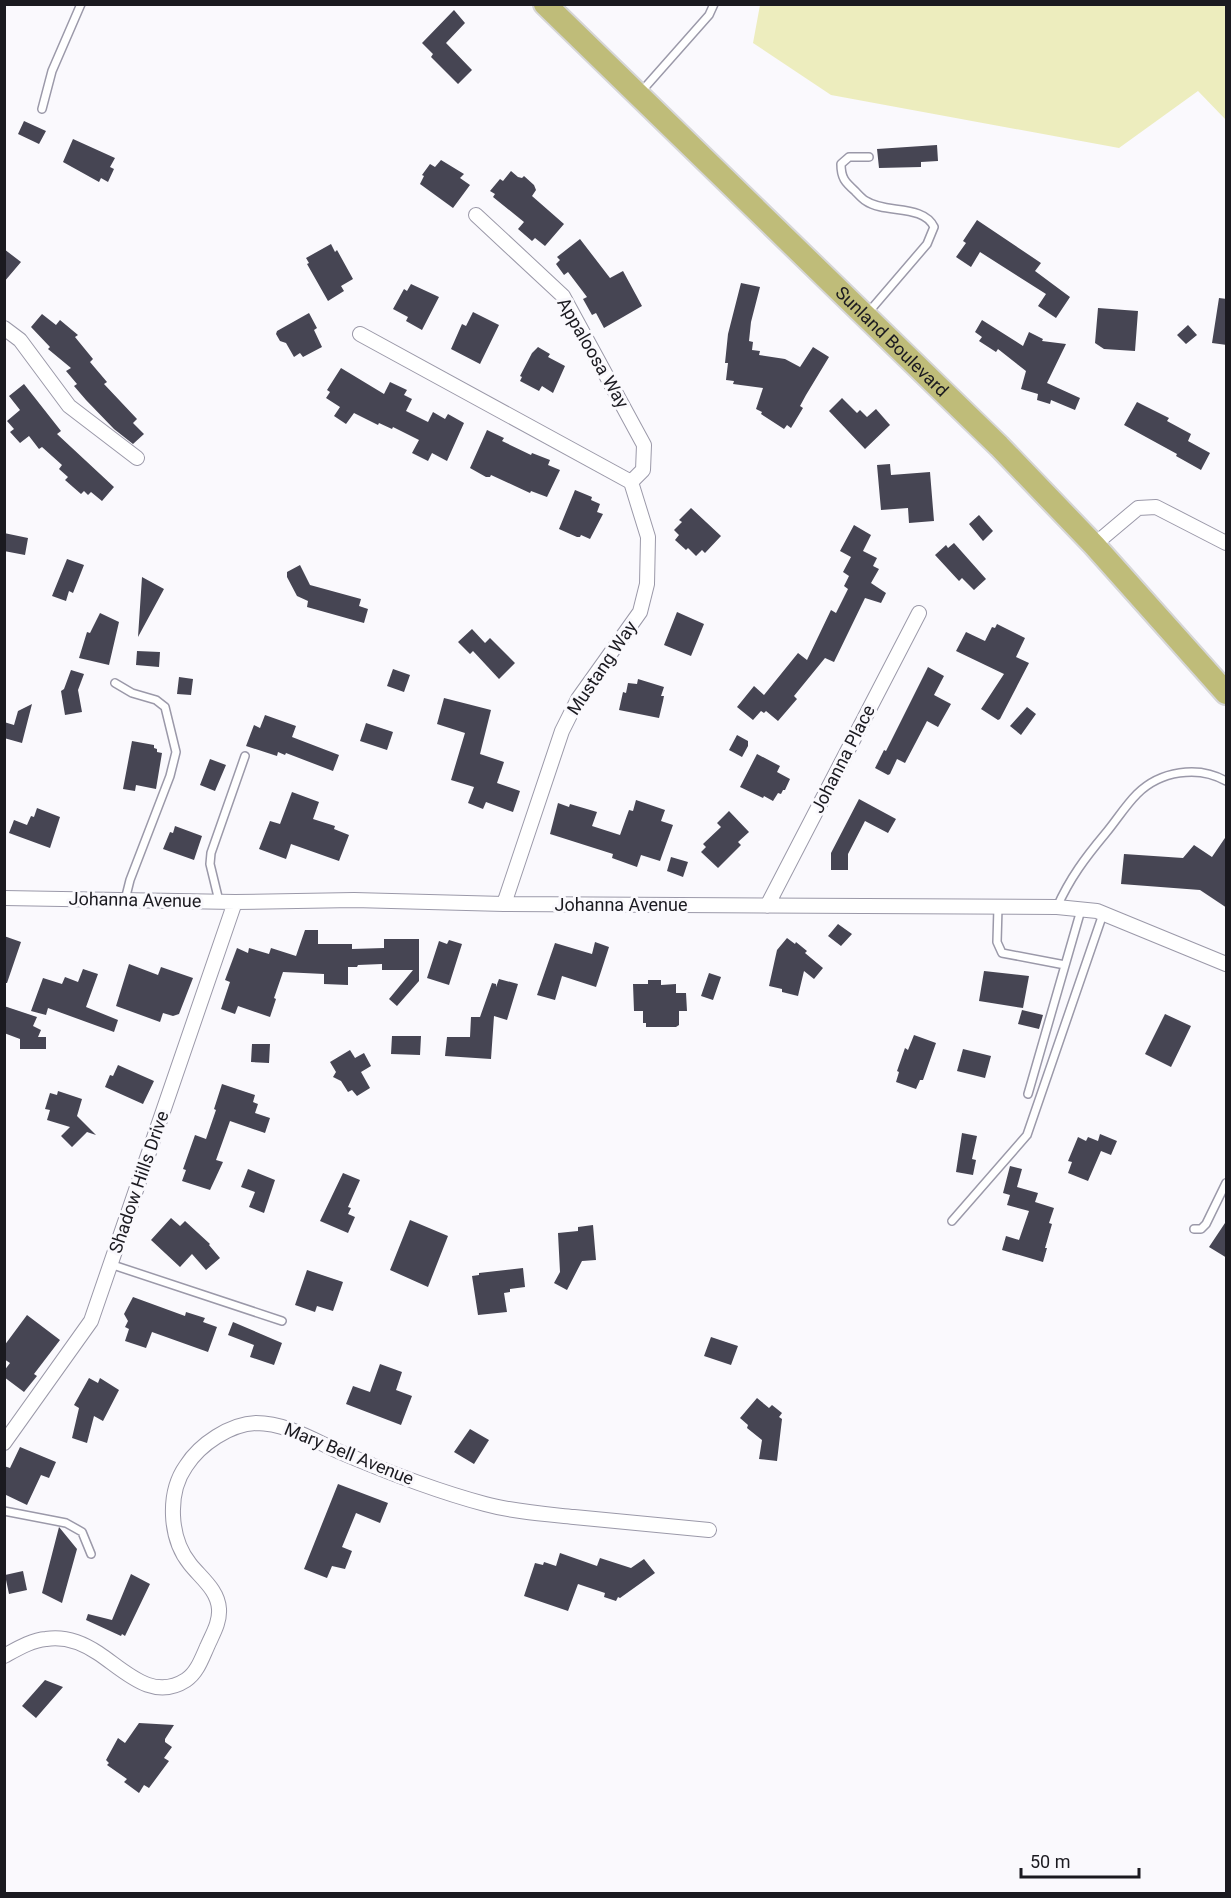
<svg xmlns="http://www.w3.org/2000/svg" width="1231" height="1898" viewBox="0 0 1231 1898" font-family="Roboto,sans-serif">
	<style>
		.green { fill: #ededbe }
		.building { fill: #464553 }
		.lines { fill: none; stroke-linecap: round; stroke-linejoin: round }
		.lane-casing { stroke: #9b99a9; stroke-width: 10 }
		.street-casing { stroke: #9b99a9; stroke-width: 16 }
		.primary-casing { stroke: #d6d6d7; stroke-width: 26 }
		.lane { stroke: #fff; stroke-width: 7 }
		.street { stroke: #fff; stroke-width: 14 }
		.primary { stroke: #bfbc79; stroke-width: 22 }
		.labels { text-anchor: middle; stroke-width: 6; stroke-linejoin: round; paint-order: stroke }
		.street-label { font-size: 18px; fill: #1b1a20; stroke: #faf9fd }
	</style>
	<rect width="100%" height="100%" fill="#faf9fd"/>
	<path class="green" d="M760,5H1226V120L1198,91L1119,148L831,95L753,43Z"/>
	<path class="building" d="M454,10L465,23L446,43L472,70L458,84L431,57L433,54L422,43Z
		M24,121L46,131L39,144L18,134Z
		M73,139L115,158L110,167L114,169L108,182L101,178L99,182L63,162Z
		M937,145L938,161L921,162V167L879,168L877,149Z
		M441,160L464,174L460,178L470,185L453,208L420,184L424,176L422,175L430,164L435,167Z
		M511,171L518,177L522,178L524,176L534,185L536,190L532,196L564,224L545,246L535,238L532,241L518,229L524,222L493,197L495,194L490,191L500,179L503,181Z
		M977,220L1041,263L1035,271L1070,297L1056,318L1038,306L1046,294L980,252L971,267L956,257L966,243L963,241Z
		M580,239L610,278L623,271L642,306L604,328L596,313L592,315L583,299L587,297L568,272L564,275L556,264L560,260L557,257Z
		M331,244L335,252L337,250L353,279L341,286L344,291L328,301L307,264L309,263L306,258Z
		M4,249L21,262L4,282Z
		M741,283L760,287L751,322L749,341L753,342L752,350L760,351L759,355L785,359L800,367L813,347L829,357L806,395L800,406L803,408L791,428L787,425L784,429L761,414L762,412L756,409L763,388L733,384L734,381L726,380L728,363H725L728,334Z
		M411,284L439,297L422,330L406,321L408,317L393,309L404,289L407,291Z
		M1219,298L1227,299V345L1212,343Z
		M1098,308L1138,311L1135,351L1104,349L1095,343Z
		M473,312L499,325L480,364L451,349L462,324L466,326Z
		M309,313L317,328L314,330L322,347L303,357L300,353L294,357L286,343L280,341L276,334L277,331Z
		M42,314L56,325L60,320L78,335L75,337L93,359L90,362L107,382L104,384L137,419L133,423L144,434L133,444L114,429L86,400L74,386L77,384L66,371L71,368L48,349L50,347L31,327Z
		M982,320L1023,346L1029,332L1043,339L1042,341L1066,344L1047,383L1080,398L1075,410L1051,400L1050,404L1037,400L1038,394L1021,389L1026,371L998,349L996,352L979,341L982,337L975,332Z
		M1188,325L1197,335L1186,344L1177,335Z
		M538,347L550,354L548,357L565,366L553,393L542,386L539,391L520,381L522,377L520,376L532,353Z
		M341,368L384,394L390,382L407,390L404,395L412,399L406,411L428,422L433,412L445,419L448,414L464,423L447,461L432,453L428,461L412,453L419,440L393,427L392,429L379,423L378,425L354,413L346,424L334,416L340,407L326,398L330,392L327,390Z
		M24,384L61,431L57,434L114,487L102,501L91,492L88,495L84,491L81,494L65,480L68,477L59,469L62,465L42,447L39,449L29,436L20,443L10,432L14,429L7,421L20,410L9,396Z
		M842,398L857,413L860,410L867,417L876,409L890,425L865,449L829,411Z
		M1137,402L1169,418L1167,421L1191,434L1188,441L1210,453L1201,470L1176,456L1177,454L1124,425Z
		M487,430L504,438L502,441L531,455L532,453L550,460L548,465L560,470L547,497L531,491L530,493L491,475L490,477H486L470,468Z
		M890,464L891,475L930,472L934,521L909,523L908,508L881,510L877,465Z
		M575,490L592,497L591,500L600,504L597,512L603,514L590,539L581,535L580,537H577L559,529Z
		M691,508L721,536L705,553L702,550L696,556L688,548L686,550L675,540L679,535L674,530L682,522L679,520Z
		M979,515L993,531L983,541L969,524Z
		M854,525L871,535L863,551L877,558L873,566L879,569L871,583L886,593L881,603L865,598L834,662L825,658L794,696L797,699L778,721L766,711L764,713L761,711L753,720L737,707L754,686L764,695L798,653L807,660L831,610L836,613L848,589L844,586L849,576L843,572L851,557L840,551Z
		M4,533L28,538L25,555L4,551Z
		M954,543L986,579L974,590L962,578L959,581L935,555L946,545L948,548Z
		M67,559L84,565L73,593L69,591L66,601L52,596Z
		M300,565L310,585L361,599L359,606L368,609L364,623L307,607L308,601L297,596L287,577V572Z
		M142,577L164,589L138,637Z
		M677,612L704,624L691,656L664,645Z
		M100,613L119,622L109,665L79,658L87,632L90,633Z
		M997,624L1025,638L1016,657L1029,663L1000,719L998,720L981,709L1004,674L956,651L966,632L985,641L992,627L995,628Z
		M472,629L485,643L490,638L515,663L499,679L473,651L470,654L458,642Z
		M137,651L160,652L159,667L136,665Z
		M928,667L944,676L934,695L951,704L938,727L927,721L905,763L897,759L890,774L888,775L875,768L884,750L886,751Z
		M393,669L410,675L404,692L387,686Z
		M71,670L84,674L78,690L82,712L65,715L61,691L64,689Z
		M179,677L193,679L191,695L177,694Z
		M638,679L664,687L661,696H664L663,701L659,718L619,710L623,692L626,693L628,683L637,684Z
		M444,698L491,710L480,754L504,762L497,783L520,791L513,812L486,802L483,809L468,803L474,787L451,780L465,733L437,724Z
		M32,704L22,743L4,738V722L14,725L18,711Z
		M1027,707L1036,714L1021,735L1010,726Z
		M265,715L296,726L292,737L339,755L333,771L286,753L285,755L278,752L277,756L246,746L254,725L260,728Z
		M366,723L393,732L387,750L360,741Z
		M737,735L748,741V746L742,757L729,750Z
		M132,741L154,745V748L157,749V752L162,753L156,789L136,785L135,791L123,789Z
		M757,754L780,766L777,772L790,779L785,790H783L781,794L778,793L773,801L764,796L763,798L740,787Z
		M210,759L226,765L215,791L200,785Z
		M292,792L319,802L313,819L335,826L334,829L349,835L339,861L291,844L286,859L259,849L270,821L280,824Z
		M859,799L896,819L888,833L865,821L848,854V870H831V853Z
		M636,800L665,810L661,821L673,825L660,861L641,855L637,867L612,858L613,854L550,834L558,803L569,807L570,804L597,812L592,826L620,835L629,810L633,811Z
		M37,808L60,817L50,848L9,833L14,820L27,825L31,816L34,817Z
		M729,811L749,832L738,842L741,845L718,868L701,852L706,847L703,844L721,827L717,823Z
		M175,826L202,836L194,860L163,849L170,832L173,833Z
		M1227,835V908L1200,890L1121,884L1124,854L1183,858L1194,845L1212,857Z
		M671,857L688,862L683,877L667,871Z
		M838,924L852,934L841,946L828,936Z
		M305,930H318V944H352V949L384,948V939H419V981L397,1006L389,999L413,970H382V964L358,965L357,967H348V985L324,984V974L283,972L274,998L276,999L270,1017L238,1006L235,1014L221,1009L230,982L225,980L237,948L248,953L249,948L269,954L271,948L296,956Z
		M4,936L21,942L7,983H4Z
		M787,938L795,944L796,942L807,951L805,953L823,968L814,979L804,971L798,996L782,992V989L769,986L777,950Z
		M449,940L462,944L449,985L427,978L439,941L447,944Z
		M595,942L609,947L596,987L562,976L555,1000L537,995L555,943L592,954Z
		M129,964L158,975L161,967L193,978L179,1014L173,1016L163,1013L160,1022L116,1006Z
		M83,969L98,974L86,1007L118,1020L114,1032L48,1008L46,1015L31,1011L43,978L62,984L65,977L78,982Z
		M984,971L1029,976L1023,1008L979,1001Z
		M709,973L721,977L713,1000L701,996Z
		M499,979L518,984L507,1020L494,1016L491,1059L445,1056L447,1037H470L471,1017H480L492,983L496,984V987Z
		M648,980H661V985L676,984V993H686L687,1011H679V1025L676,1027H646V1023H643V1011H634L633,984H648Z
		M4,1006L37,1017L33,1026L41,1030L38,1037H46V1049H20V1039L4,1033Z
		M1022,1010L1043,1015L1039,1029L1018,1024Z
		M1165,1014L1191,1026L1171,1067L1145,1054Z
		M914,1035L936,1043L923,1080H920L916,1089L896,1082L899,1072L897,1071L905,1048L908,1050Z
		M392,1036H421L420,1055L391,1054Z
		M252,1044H270L269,1063L251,1062Z
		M963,1049L991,1056L985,1078L957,1071Z
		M350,1050L355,1058L364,1053L371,1066L361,1072L370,1088L357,1096L352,1090L348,1092L341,1081L333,1077L336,1072L330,1062Z
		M118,1065L154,1081L143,1104L105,1087L110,1075L113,1076Z
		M222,1084L255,1095L253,1102L258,1104L255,1113L270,1118L265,1133L230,1121L216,1160L223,1162L210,1190L182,1181L186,1170L183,1169L195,1135L206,1139L216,1110L214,1109Z
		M58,1091L82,1099L77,1116L96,1135L87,1132L72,1147L61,1136L70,1127L47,1120L50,1110L45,1109L50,1093L57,1095Z
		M962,1133L977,1136L972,1159L976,1160L973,1175L956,1172Z
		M1100,1134L1117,1141L1111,1155L1101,1151L1088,1181L1068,1173L1072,1162L1068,1161L1078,1137L1086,1141L1088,1137L1098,1141Z
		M1010,1166L1022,1169L1017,1187L1038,1193L1035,1202L1054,1208L1049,1223L1052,1224L1045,1248H1047L1043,1262L1002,1250L1006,1236L1019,1240L1029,1211L1007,1205L1010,1195L1003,1193Z
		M248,1169L275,1180L264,1213L249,1207L255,1192L241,1187Z
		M343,1173L360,1180L348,1207L351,1208L348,1214L355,1217L348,1233L320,1221Z
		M171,1218L180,1226L185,1221L210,1244L209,1245L220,1258L206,1270L192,1254L180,1267L151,1240Z
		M410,1220L448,1236L428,1287L390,1270Z
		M1227,1220V1258L1209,1247Z
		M593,1225L596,1260L582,1261L567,1290L554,1283L560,1272L558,1233L578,1231V1227Z
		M523,1268L525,1287L510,1289V1292L504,1293L507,1312L478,1315L472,1276L479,1275V1273Z
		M307,1270L343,1282L333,1311L317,1306L315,1312L295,1305Z
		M133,1297L185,1316L186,1312L205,1318L203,1322L217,1327L208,1352L152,1332L146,1348L125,1341L129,1329L125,1327L128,1321L124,1314Z
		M27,1315L60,1340L34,1374L37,1376L24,1392L4,1377V1371L10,1363L4,1359V1346Z
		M233,1322L282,1343L274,1365L250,1357L254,1345L228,1335Z
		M711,1337L738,1346L731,1365L704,1356Z
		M380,1364L402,1372L396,1390L412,1396L401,1425L346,1404L353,1386L370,1392Z
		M89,1378L98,1383L100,1378L119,1390L103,1421L94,1416L87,1443L72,1438L79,1408L74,1405Z
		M757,1398L769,1408L772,1405L782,1413L779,1417L782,1419L777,1461L759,1459L762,1440L747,1428L748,1425L740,1418Z
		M470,1429L489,1440L474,1464L454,1452Z
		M20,1447L56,1462L49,1478L41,1475L27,1505L4,1494V1466L10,1468Z
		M338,1484L388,1503L380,1523L356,1513L342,1547L352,1551L345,1569L332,1566L327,1578L304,1569Z
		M59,1527L77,1549L62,1603L42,1593Z
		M560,1553L597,1566L600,1558L631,1568L644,1559L655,1573L620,1598L618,1597L616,1601L604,1597L605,1593L578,1584L568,1611L524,1596L535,1563L543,1565L544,1562L556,1566Z
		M23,1571L27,1590L9,1594L5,1575Z
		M131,1574L150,1584L125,1636L122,1634L121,1636L86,1620L88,1614L112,1620Z
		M45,1680L63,1687L36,1718L22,1706Z
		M139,1723L174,1725L165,1739V1742L172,1747L164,1758L169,1761L149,1788L144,1785L139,1793L124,1782L127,1779L107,1765L109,1763L106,1760L118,1738L125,1743Z"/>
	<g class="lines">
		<defs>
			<path id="lane" d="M640,93L709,15L714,4
				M42,109L52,71L81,4
				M867,314L927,244L934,227C923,204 885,214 866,201C862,199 858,194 855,191C845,182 841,178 841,164L849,157H869
				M115,683L132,693L156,700L165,707L176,752L170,776L130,880L125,900
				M219,901L210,864L211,853L245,756
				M998,907L997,942L1002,953L1065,965
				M1057,907C1070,878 1085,858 1105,834C1116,821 1125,806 1137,794C1160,771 1198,765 1226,781
				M1028,1094L1081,910
				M952,1221L1027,1135L1103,914
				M1194,1229H1201L1206,1224L1226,1183
				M110,1264L282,1321
				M4,1511L66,1523L82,1532L91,1554"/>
			<path id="street" d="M476,215L563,296L644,445L643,470L631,482
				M4,328L20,340L69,406L137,458
				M360,334L631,482L648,537L647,584L640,612L578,699L562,731L504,904
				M1094,545L1138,508L1156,507L1226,543
				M4,898L235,902L354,900L504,904L1057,907L1097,911L1226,964
				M767,906L919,613
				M4,1443L91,1321L235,902
				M4,1656C17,1649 32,1640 46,1639C64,1636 83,1643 98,1653C124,1670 152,1702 186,1680C197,1673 202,1658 207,1647C212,1635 220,1623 219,1609C218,1590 201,1578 190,1564C169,1538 167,1493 186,1466C200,1444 230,1424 256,1423C286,1423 313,1440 340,1452C387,1472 436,1491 485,1504C514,1512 545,1514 574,1517C619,1521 664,1526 709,1530"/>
			<g id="primary">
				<path id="s1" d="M545,4L999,446L1094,545L1226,693"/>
			</g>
		</defs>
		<use href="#lane" class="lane-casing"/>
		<use href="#street" class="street-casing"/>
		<use href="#primary" class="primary-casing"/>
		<use href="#lane" class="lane"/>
		<use href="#street" class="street"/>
		<use href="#primary" class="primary"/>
	</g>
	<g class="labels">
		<g class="street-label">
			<text dy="6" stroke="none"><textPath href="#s1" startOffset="484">Sunland Boulevard</textPath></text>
			<text transform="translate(593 353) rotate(60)" y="6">Appaloosa Way</text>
			<text transform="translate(602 668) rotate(-56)" y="6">Mustang Way</text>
			<text transform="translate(843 759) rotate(-63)" y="6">Johanna Place</text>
			<text transform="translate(135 900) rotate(1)" y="6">Johanna Avenue</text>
			<text x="621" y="911">Johanna Avenue</text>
			<text transform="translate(139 1182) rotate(-71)" y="6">Shadow Hills Drive</text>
			<text transform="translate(349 1454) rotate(22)" y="6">Mary Bell Avenue</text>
		</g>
	</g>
	<rect width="1231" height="1898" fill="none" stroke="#1b1a20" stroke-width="12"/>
	<path d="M1021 1868v9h118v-9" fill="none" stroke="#1b1a20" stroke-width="3"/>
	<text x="1030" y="1868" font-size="18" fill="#1b1a20" stroke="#faf9fd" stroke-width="4.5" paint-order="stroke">50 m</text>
</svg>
